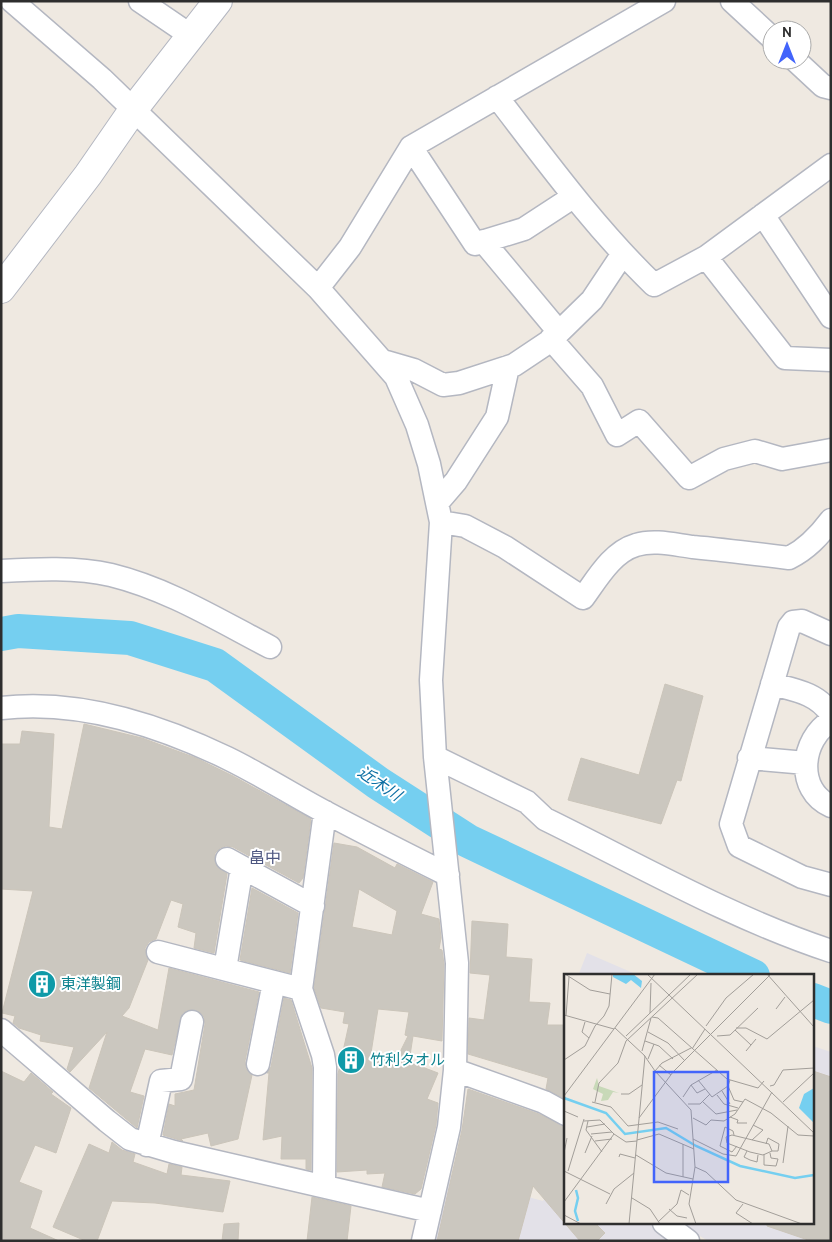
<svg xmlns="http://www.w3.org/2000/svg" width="832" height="1242" viewBox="0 0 832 1242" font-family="Cabin,'Noto Sans JP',sans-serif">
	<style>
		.industrial { fill: #e3e1e8 }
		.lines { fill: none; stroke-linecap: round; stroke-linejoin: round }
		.river { stroke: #75cff0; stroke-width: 34 }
		.building { fill: #cbc7bf; stroke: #cbc5ba; fill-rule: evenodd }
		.minor-casing { stroke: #b4b7c1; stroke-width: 25 }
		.tertiary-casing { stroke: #b4b7c1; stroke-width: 30 }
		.minor { stroke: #fff; stroke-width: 22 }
		.tertiary { stroke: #fff; stroke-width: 28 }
		.labels { text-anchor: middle; stroke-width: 4; stroke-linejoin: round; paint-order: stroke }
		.culture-label { font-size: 15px; fill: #0d838f; stroke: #fff; text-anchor: start }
		.water-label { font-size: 16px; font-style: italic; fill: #0d6fa3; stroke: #fff }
		.neighbourhood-label { font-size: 16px; fill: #4d5680; stroke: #fff }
		.inset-river { fill: none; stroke: #75cff0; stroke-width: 2.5 }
		.inset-road { fill: none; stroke: #a29e99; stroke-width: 1 }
		.view { fill: #4264fb; fill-opacity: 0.15; stroke: #4264fb; stroke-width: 2.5 }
		.inset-edge { fill: none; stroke: #2e2e2e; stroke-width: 2.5 }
	</style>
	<rect width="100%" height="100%" fill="#efe9e1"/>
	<path class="industrial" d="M587,953L640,976H578Z
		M813,1046L831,1052V1241H708L679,1223H813Z
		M444,1174L543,1201L552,1181L566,1223H651L658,1232L674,1241H429Z"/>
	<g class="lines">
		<path class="river" d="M1,634L18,631L130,638L215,665L378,783L468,841L753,976
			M813,1000L831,1007"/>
	</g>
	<path class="building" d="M665,684L703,696L681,781L677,780L661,824L568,800L581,758L639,775Z
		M84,724L142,738L196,758L233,776L311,819L303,878L299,883L233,847L226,846L220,848L215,853L216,865L227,874L214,953L194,948L196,933L178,927L183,904L171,900L156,939L149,942L145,948L148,960L129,1008L122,1016L158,1030L169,968L259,992L245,1061L246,1069L252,1075L238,1139L211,1146L208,1133L181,1139L183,1141L163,1135L169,1104L175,1106V1094L194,1090L205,1024L204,1017L200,1012L188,1010L182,1014L172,1055L145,1049L130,1092L144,1096L137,1128L89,1088L107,1032L70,1072L67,1069L74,1047L40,1041L41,1035L19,1028L13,1023L15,1016L2,1013L33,891L1,889V744H20L22,731L54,734L49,827L62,829Z
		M334,843L357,847L395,868L397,864L433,882L421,914L439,919L441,938L439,949L442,950L444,964L442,1041L413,1036L409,1062L438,1073L427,1099L438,1103L436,1125L421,1189L415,1194L382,1187L385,1173L367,1174V1170L337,1172L338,1074L349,1024L343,1023L345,1012L321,1008L314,988ZM359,889L397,911L392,935L352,927ZM378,1009L409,1012L405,1035L408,1036L396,1060L371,1053Z
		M252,888L298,913L290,973L240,960Z
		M472,921L508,924L506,957L532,959L529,1002L550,1003L547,1025H564L565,1099L546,1089L548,1078L468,1054L469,1018L484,1020L490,975L470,973Z
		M284,998L291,1000L312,1068L311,1170L306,1169V1159H281L282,1136L263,1140L269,1073H267L271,1067Z
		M1,1071L24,1082L31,1073L53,1092L51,1094L71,1108L56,1153L35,1145L19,1182L42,1191L30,1228L59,1241H1Z
		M813,1071L831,1077V1241H811L767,1226V1223H813Z
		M468,1089L539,1114L566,1127V1223H595L605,1233L597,1241H580L533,1186L518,1241H437L462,1130Z
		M112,1142L122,1150L135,1154L133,1162L167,1174L169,1164L182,1167L181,1175L230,1181L223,1212L155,1203L112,1201L97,1241H86L53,1227L89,1144L109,1153Z
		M312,1197L351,1206L347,1241H307Z
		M239,1223L238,1241H222L224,1224Z"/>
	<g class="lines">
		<defs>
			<path id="minor" d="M12,1L102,79L318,288L396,377L417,425L429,464L441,522L431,680L435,757L457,963L455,1070L449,1127L423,1241
				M140,1L190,35
				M732,1L772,38
				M795,60L823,86L831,88
				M497,97C547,162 595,228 654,285L706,257L831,165
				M411,147L475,244L524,229L573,197
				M763,215L831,317
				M483,241L559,332
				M706,257L785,358L831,360
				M318,288L350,247L411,147L664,1
				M551,339L592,386L617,435L639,421L689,478L724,459L755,451L782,459L831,450
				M383,361L414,370L443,385L459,383L514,365L550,341L592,300L622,255
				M438,502L456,481L497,417L508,367
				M441,522L465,526L505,547L583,598C597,579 612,552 636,545C654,539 676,545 693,547C725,550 757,554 789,558C807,549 819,536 831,520
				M1,571C37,569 76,567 111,575C168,589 218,620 270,647
				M831,634L802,621L793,622L789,627L731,824L739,846L802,877L831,885
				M772,684C795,690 817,693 831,714
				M1,708C78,699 159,725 227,758C260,774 291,794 323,811C364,833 406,854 448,875
				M831,721C801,739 795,790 831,806
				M435,757L527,802L545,819C639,865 731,918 831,951
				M749,758L806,763
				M227,859L313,906
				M158,952L301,989
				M225,969L242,867
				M1,1030L107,1121L130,1139L174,1152L430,1211
				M258,1064L274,982
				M455,1070L544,1102L566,1114
				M147,1145L161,1081L181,1079L192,1022
				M324,1186L325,1067L323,1055L301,989L325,812
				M664,1223L688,1241"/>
			<path id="tertiary" d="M1,289L88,175L133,110L218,1"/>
		</defs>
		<use href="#minor" class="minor-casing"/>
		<use href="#tertiary" class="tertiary-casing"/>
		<use href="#minor" class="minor"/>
		<use href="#tertiary" class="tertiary"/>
	</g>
	<defs>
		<symbol id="building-disc" viewBox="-11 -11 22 22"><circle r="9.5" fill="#0f9aa8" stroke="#fff"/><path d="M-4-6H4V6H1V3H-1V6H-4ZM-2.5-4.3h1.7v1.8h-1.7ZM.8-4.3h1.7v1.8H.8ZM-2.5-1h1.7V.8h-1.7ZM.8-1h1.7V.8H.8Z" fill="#fff"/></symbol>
	</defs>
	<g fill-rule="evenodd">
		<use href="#building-disc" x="26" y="968" width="32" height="32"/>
		<use href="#building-disc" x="335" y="1044" width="32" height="32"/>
	</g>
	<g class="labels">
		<g class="culture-label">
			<text x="61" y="989">東洋製鋼</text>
			<text x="370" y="1065">竹利タオル</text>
		</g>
		<g class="water-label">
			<text transform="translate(380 783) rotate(34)" y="6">近木川</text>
		</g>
		<g class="neighbourhood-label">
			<text x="265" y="863">畠中</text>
		</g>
	</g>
	<g transform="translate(564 974)">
		<rect width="250" height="250" fill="#efe9e1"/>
		<path d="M33,104L35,112L55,119L49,118L44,126L37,127L39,120L29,115Z" fill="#c8d9b8"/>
		<path d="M49,0H69L78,7L77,14L67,6L62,10L49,3ZM250,114V149L235,134L240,120Z" fill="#75cff0"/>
		<path class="inset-river" d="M0,124L42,139L61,160L102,154L132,172L176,192L231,204L250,201M12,216L14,224L11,237L14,247"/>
		<path class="inset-road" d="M1,0L26,16L46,20M83,0L250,159M203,0L250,53M212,35L221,23M86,39L87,9M0,41L50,55M2,42L5,3M88,43L94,44L163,105L194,114L200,107M21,48L18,58L25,64M142,52L162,24L190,0M51,54L81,82L65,250M172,54H182L203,65L250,26M171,56L187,71M84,58L104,69L121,87M62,62L127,0M153,62L166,61L194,34M81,67L95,72L109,85M128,75L141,55M78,77L87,44M182,77L192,65M80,81L91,97L127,136L131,193L125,230L132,250M84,85L90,70M0,86L21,72L31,52L40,42L45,32L48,0M95,91L107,101M91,97L98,89L127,74M134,106L148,123L164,112L166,106M127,111L133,119L141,115M164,112L170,126L179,128M206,112L210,111L219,96L250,94M158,117L166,130M57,120H65L78,111M153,121L160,130L174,134M0,122L91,0M119,123L127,111L153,96M28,128L47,133L64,152L94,148L114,155M31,128L35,109L54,89L62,67L134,0M139,128L152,140L173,136M219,128L250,99M124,130H136L146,120M0,137L14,143M166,143L174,146L173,149H183M75,144L109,98L207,0M129,144L142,151L147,146L160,147L171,140L181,125L207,139L234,161L250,162M24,147L22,156L38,178M23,153L41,150M27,160L48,158M50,160L62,168L73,167M168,161L205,170L208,177L199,181L186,178L163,169L162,163ZM170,161L169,157L161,153L156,172L168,178L173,172M129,165L159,180L172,182L208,118M73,166L95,160L130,175M188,166L199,156L189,151M31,167L48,165M202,170L204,164L215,170L214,177H208M183,177L180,183L186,186L193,188L194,181M0,179L3,164M21,179L28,162M200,180V191L212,192L214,185L207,184L206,179M72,181L102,199L129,205M55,183L56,180L71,184M219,189L224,152M131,193L142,198L172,226L238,250M0,197L46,220M4,197L20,145M119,203V170M68,224L86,235L96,250M0,228L50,160L36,146L20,147M42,230L50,215L70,199M179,230L172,239L189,250M105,235L113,242L123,244M0,241L17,250M94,248L113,230L117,216L125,221"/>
		<path class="view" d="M90,98H164V208H90Z"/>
		<rect width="250" height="250" class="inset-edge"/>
	</g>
	<rect width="832" height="1242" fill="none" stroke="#2e2e2e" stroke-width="5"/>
	<g transform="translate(787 45)"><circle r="24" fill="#ffffff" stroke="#ababab"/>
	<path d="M0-4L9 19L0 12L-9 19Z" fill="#4264fb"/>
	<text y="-8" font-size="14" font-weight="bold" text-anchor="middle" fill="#2e2e2e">N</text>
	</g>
</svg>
